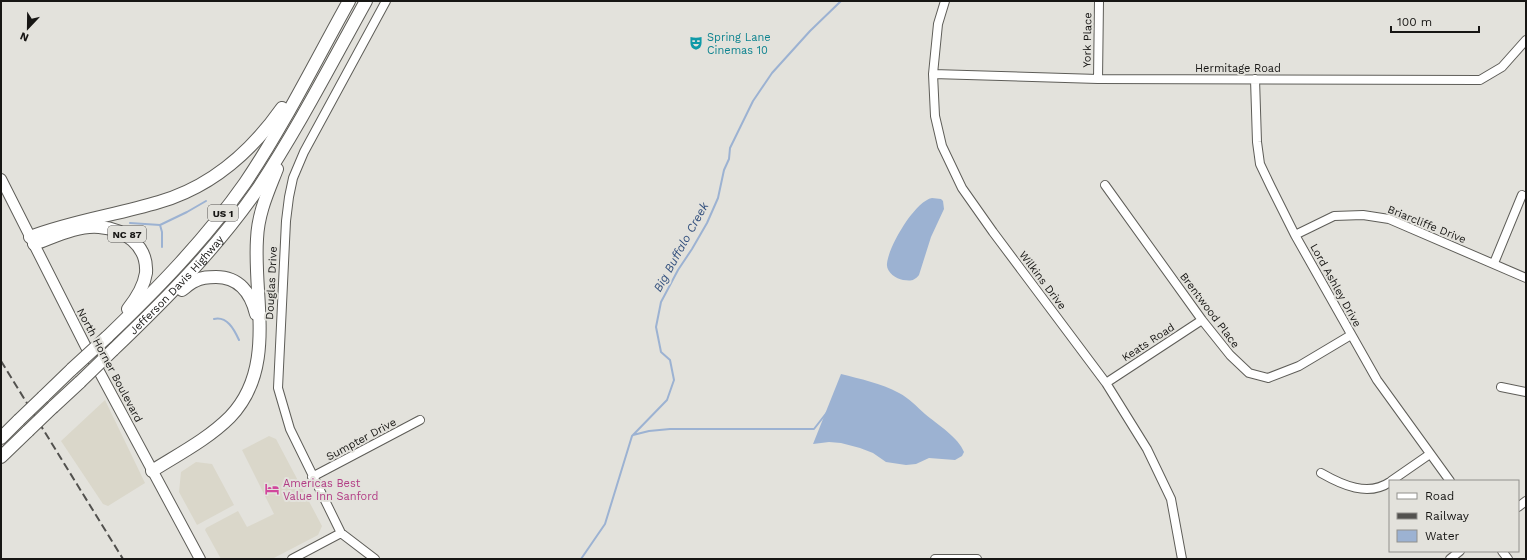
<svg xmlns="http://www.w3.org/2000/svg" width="1527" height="560" viewBox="0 0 1527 560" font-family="'Work Sans',sans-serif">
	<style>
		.built { fill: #dad7ca }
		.water { fill: #9cb2d2 }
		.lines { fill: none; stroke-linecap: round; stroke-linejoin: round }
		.stream { stroke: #9cb2d2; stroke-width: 2 }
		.minor-casing { stroke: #5e5d58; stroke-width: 10 }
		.major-casing { stroke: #5e5d58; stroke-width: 12 }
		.highway-casing { stroke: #5e5d58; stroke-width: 14 }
		.minor { stroke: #fff; stroke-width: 8 }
		.major { stroke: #fff; stroke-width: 10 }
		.highway { stroke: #fff; stroke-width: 12 }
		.rail { stroke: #52514e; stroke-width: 2; stroke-dasharray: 8 4; stroke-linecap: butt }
		.highway-bridge-casing { stroke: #5e5d58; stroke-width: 14; stroke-linecap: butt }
		.highway-bridge { stroke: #fff; stroke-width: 12 }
		.labels { text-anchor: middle; stroke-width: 4; stroke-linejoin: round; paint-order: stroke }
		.shield { fill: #e3e2dc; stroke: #545350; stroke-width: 1 }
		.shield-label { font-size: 10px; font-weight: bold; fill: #171614 }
		.culture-label { font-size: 11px; fill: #0d838f; stroke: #e3e2dc; text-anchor: start }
		.street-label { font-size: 11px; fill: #171614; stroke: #e3e2dc }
		.hotel-label { font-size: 11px; fill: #b23c85; stroke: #e3e2dc; text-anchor: start }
		.water-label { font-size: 12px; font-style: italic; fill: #35527f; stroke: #e3e2dc }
	</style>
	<rect width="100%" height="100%" fill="#e3e2dc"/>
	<path class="built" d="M105,400L145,483L108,506L103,504L61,441Z
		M269,436L276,439L322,526L318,535L272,559H221L205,530L206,528L238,511L247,527L274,514L242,450Z
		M196,462L212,464L234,505L197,525L179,492L181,472Z"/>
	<path class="water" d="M932,198L941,199L943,201L944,209L931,237L919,275C914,281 911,281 903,280C896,279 886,272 887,264C888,247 915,201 932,198Z
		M841,374C860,379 881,383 899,393C909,398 917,407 925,414C937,424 959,438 964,452L962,456L955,460L929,458L916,464L906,465L886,462L873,453L860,448L841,443L829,442L813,444Z"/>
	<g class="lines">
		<path class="stream" d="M130,223L160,225L187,212L206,201
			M160,225L162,232V247
			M214,319C227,316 234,329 239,340
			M633,435L649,431L670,429H814L828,411
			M581,559L605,524L632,436L667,400L674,380L670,360L661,352L656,327L661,302L678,270L692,249L707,223L718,198L724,170L729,159L730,148L753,101L772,73L810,31L841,1"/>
		<defs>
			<path id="minor" d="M945,1L938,24L933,74L935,116L942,146L962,188L993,232L1106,383L1147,449L1171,499L1182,559
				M933,74L1098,79L1480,80L1502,67L1526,40
				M1098,79L1099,1
				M1255,79L1257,142L1260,164L1271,187L1295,235L1377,380L1450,481
				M1105,185L1202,320L1230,355L1249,373L1268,378L1299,366L1351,335
				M1295,235L1334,216L1363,215L1389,219L1526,278
				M1494,263L1522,195
				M1106,383L1202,320
				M1501,387L1526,392
				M1321,473C1342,485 1368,497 1390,482
				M312,477L420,420
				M1391,481L1430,454
				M1518,507L1526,501
				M1502,551L1508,559
				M292,559L341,533
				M375,559L341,533L290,429L278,388L286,221L289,197L293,178L304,152L386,1
				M935,559H977
				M1450,559L1460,551"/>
			<path id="major" d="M1,179L86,347L200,559"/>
			<g id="highway">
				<path d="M30,237C71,221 116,215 159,202C211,187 251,152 282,108"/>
				<path d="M34,244C54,237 77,225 99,227C124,229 148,245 146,273C144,286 136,299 128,309"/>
				<path d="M182,290C186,287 190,283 195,281C202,277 209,277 216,277C239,277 251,293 256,314"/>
				<path d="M107,337C157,289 205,240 245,183C284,125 315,62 349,1"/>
				<path id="s1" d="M113,350C165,300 216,249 257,190C297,130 331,64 366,1"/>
				<path d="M43,397L72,369"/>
				<path d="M53,407L80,382"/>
				<path d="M1,438L19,420"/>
				<path d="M1,457L28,431"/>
				<path d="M152,471C179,454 208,439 230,417C277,368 253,299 257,239C258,213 268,192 277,169"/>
			</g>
		</defs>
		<use href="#minor" class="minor-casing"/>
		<use href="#major" class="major-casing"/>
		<use href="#highway" class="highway-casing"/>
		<use href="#minor" class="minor"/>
		<use href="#major" class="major"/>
		<use href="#highway" class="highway"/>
		<path class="rail" d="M1,361L123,559"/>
		<defs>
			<path id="highway-bridge" d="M72,369L107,337
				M80,382L113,350
				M19,420L43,397
				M28,431L53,407"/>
		</defs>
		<use href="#highway-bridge" class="highway-bridge-casing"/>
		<use href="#highway-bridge" class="highway-bridge"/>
	</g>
	<defs>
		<symbol id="theatre-bare" viewBox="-9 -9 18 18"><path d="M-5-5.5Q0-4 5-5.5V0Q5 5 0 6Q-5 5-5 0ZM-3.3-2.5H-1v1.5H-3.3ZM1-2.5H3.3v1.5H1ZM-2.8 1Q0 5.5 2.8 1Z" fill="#0f9aa8" stroke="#e3e2dc" stroke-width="2.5" paint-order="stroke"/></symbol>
		<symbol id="hotel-bare" viewBox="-9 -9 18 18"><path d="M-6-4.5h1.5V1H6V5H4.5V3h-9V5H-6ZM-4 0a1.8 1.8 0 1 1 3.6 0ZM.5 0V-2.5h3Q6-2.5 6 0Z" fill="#d1479c" stroke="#e3e2dc" stroke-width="2.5" paint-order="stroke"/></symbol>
	</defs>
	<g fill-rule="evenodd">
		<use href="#theatre-bare" x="686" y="33" width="20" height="20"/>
		<use href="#hotel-bare" x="262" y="479" width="20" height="20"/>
	</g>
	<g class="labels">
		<g class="shield">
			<rect x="208" y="205" width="30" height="16" rx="3"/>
			<rect x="108" y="226" width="38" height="16" rx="3"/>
		</g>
		<g class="shield-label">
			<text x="223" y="217">US 1</text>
			<text x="127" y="238">NC 87</text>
		</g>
		<g class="culture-label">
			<text x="707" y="41">Spring Lane<tspan x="707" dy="13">Cinemas 10</tspan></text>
		</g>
		<g class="street-label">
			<text transform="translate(1087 40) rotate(-89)" y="4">York Place</text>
			<text x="1238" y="72">Hermitage Road</text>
			<text transform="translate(1427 224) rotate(22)" y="4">Briarcliffe Drive</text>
			<text transform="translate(1043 280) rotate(53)" y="4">Wilkins Drive</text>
			<text transform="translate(271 283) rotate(-87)" y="4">Douglas Drive</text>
			<text dy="4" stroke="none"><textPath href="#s1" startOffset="91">Jefferson Davis Highway</textPath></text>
			<text transform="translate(1336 285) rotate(61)" y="4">Lord Ashley Drive</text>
			<text transform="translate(1210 310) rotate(53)" y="4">Brentwood Place</text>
			<text transform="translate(1148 342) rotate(-33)" y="4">Keats Road</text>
			<text transform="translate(110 365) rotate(62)" y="4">North Horner Boulevard</text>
			<text transform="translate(361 439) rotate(-28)" y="4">Sumpter Drive</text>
		</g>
		<g class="hotel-label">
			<text x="283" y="487">Americas Best<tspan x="283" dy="13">Value Inn Sanford</tspan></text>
		</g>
		<g class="water-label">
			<text transform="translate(681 247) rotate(-61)" y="4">Big Buffalo Creek</text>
		</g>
	</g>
	<rect width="1527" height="560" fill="none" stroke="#171614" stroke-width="4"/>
	<rect x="1389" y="480" width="130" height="72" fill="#e3e2dc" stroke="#91908c"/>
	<rect x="1397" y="493" width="20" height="6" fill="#ffffff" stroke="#91908c"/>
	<text x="1425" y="500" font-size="12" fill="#171614">Road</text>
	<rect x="1397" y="513" width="20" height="6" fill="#52514e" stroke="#91908c"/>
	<text x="1425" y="520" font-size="12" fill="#171614">Railway</text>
	<rect x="1397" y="530" width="20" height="12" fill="#9cb2d2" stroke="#91908c"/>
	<text x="1425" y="540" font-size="12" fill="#171614">Water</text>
	<g transform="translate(28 28) rotate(202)" stroke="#e3e2dc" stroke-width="3" paint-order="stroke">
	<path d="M0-3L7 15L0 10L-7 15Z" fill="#171614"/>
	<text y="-6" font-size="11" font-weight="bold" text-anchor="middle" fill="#171614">N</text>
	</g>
	<path d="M1391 26v6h88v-6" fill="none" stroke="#171614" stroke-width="2"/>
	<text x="1397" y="26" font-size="12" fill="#171614" stroke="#e3e2dc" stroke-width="3" paint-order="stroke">100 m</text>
</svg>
